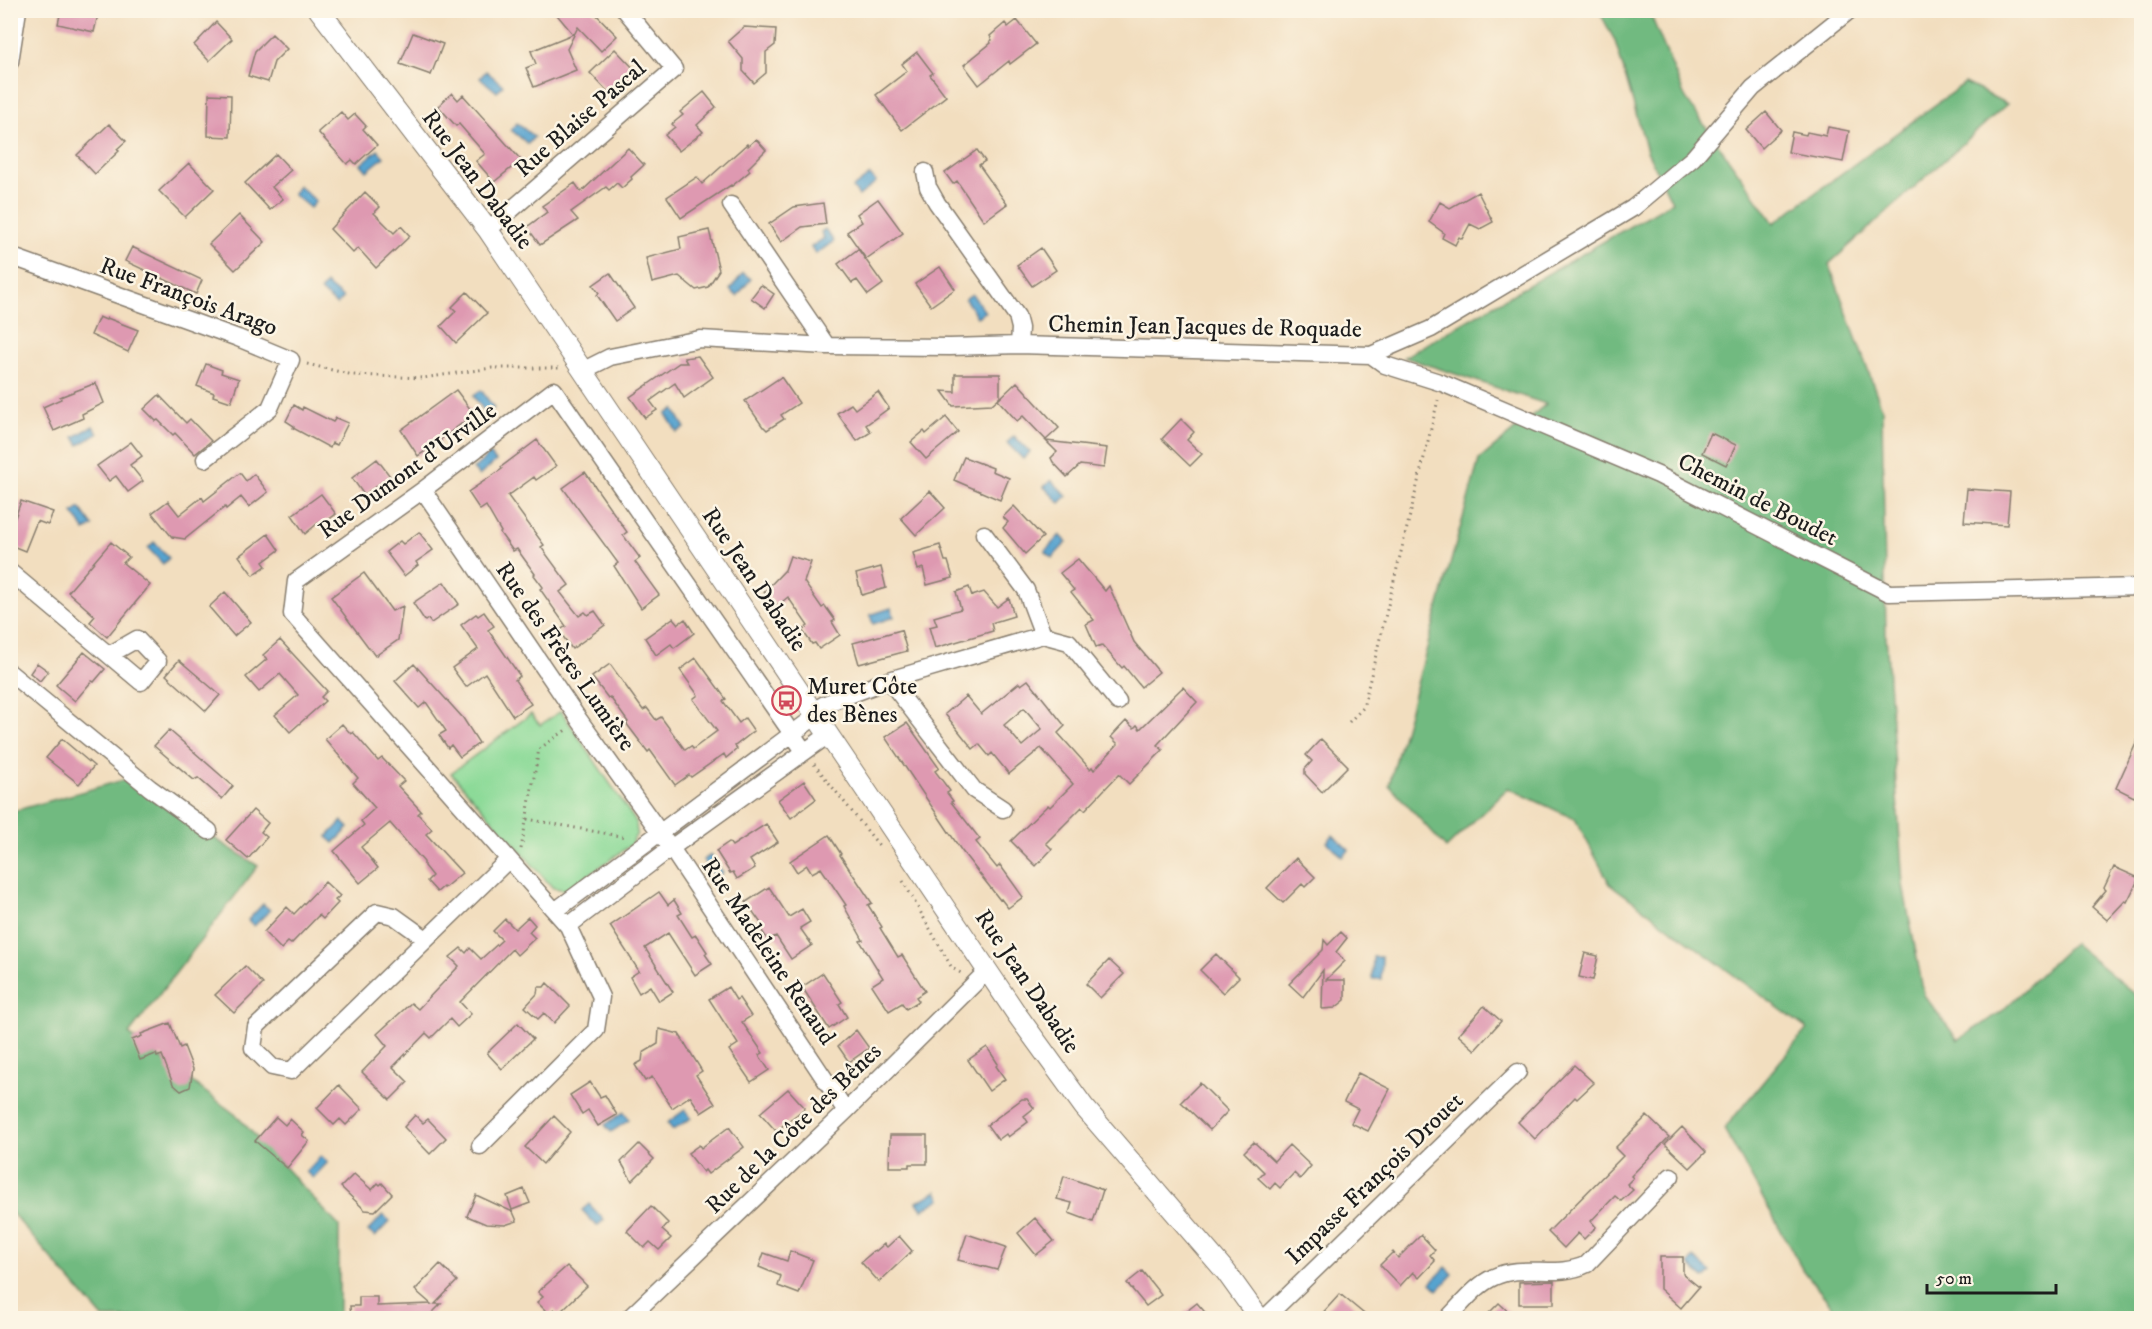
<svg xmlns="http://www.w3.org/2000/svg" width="2152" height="1329" viewBox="0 0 2152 1329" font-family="'IM FELL DW Pica',serif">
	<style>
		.green { fill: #8cda98; stroke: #547b5a; stroke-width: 1.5 }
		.forest { fill: #71ba80; stroke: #466b4e; stroke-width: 1.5 }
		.water { fill: #56a3cf; stroke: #396076; stroke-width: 1.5 }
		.building { fill: #de99b1; fill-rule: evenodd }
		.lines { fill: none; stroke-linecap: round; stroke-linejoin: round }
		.minor-casing { stroke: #877d6e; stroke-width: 19 }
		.tertiary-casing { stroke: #877d6e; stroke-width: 22 }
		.path { stroke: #877d6e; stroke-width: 3; stroke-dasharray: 1.5 4.5; stroke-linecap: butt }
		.minor { stroke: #fff; stroke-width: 16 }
		.tertiary { stroke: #fff; stroke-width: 20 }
		.labels { text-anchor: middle; stroke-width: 5; stroke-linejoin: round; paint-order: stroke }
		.street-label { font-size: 24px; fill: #1c1c1c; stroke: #fcf5e5 }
		.poi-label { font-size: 24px; fill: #1c1c1c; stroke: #fcf5e5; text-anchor: start }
	</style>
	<rect width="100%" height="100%" fill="#fcf5e5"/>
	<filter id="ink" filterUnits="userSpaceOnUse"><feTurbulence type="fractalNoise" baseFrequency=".0167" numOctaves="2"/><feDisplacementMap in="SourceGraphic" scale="12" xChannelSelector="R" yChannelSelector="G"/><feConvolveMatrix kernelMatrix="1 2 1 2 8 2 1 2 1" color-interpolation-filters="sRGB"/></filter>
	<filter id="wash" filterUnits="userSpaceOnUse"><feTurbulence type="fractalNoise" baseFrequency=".008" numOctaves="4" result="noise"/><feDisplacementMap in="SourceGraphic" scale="24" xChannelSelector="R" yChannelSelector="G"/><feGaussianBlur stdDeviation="1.35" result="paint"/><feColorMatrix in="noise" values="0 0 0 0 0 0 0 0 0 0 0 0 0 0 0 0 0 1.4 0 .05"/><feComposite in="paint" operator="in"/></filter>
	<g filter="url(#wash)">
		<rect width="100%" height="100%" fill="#f2debf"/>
		<path class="green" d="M561,711L636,822L637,833L631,845L567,890L553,888L451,773L531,714L540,725Z"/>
		<path class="forest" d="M1599,11H1649L1686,99L1774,223L1965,83L2007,104L1829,264L1882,409L1886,635L1903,885L1924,995L1958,1040L2001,1012L2073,943L2141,999L2142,1312L2139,1316L2141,1318H1841L1802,1268L1724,1129L1807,1029L1610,884L1575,819L1508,788L1446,848L1389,785L1479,460L1546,404L1404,357L1672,202L1647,151L1615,41Z
			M123,780L258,866L129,1034L236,1115L339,1226V1318H103L11,1212L10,812Z"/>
		<path class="water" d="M486,71L503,85L497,92L480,78Z
			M517,123L534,137L528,144L511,130Z
			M378,150L384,157L367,171L361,164Z
			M870,175L876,182L859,196L853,188Z
			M299,186L316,201L310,208L293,194Z
			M825,229L834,241L816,254L811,247L824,238L821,232Z
			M743,273L751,279L737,296L730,290Z
			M326,284L343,298L337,305L320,291Z
			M972,294L985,312L977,317L965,299Z
			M481,390L494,408L486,413L473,396Z
			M674,409L685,428L677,432L666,414Z
			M93,426L98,434L79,445L74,437Z
			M1014,436L1030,452L1023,459L1007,443Z
			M490,454L496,461L479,476L473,469Z
			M1051,480L1067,496L1060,503L1044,487Z
			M80,508L93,526L85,531L73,513Z
			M1060,535L1067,542L1052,558L1045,551Z
			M154,542L169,558L163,564L148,548Z
			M891,608L894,617L873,624L870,615Z
			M342,821L349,828L334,843L327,837Z
			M1333,835L1349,850L1343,857L1327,842Z
			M711,855L723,873L716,878L703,860Z
			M263,904L270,910L254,926L248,920Z
			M1373,957H1382L1381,979H1372Z
			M685,1110L691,1118L673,1130L667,1123Z
			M624,1112L629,1120L611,1132L605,1125Z
			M321,1156L328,1162L313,1178L306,1172Z
			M937,1191L941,1199L922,1210L917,1202Z
			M589,1204L604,1220L597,1226L582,1210Z
			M383,1215L390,1221L375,1237L368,1231Z
			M1694,1258L1711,1272L1705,1279L1689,1265Z
			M1446,1267L1453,1274L1438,1290L1431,1283Z"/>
		<g id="blocks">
			<path class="building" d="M61,10H99L94,32L58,24Z
				M553,10H592L617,36L601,51L578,27L567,49L576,70L534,87L526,68L536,64L531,51L573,34Z
				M1017,20L1036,44L1010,64L1009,61L979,85L964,65L991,43L990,41L992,40L990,36L1005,23L1008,27Z
				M216,22L232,39L209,61L194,45Z
				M744,27L776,29L775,45L766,52V73L754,83L743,71V59L728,41Z
				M413,33L443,44L431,75L400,64Z
				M272,34L287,49L274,62L268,82L248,76L255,51Z
				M615,49L638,73L613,97L590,73Z
				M917,52L933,73L930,75L946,96L902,130L876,95L907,71L902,64Z
				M704,92L716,107L697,125L703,132L679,151L665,135L675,127L672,124L683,115L680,112Z
				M452,93L458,100L463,95L521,160L494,182L476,161L485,154L459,124L456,126L438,106Z
				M209,94L231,95L230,137L208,136Z
				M341,112L348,120L355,114L366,126L363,129L377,145L356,164L352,160L347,164L318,132Z
				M1766,112L1781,130L1761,148L1746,130Z
				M109,124L126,141L117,149L119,151L95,174L77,155Z
				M1828,127L1849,131L1843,162L1788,152L1792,132L1806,135L1807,132L1826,136Z
				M756,139L766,150L748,168L750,171L732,186L731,185L681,218L667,197L697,177L702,184L747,144L748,146Z
				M628,148L644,165L631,177L632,179L622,188L617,183L609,190L606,187L571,212L578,220L540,245L527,227L547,212L542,206L575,183L581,192Z
				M977,150L985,161L979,165L1007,204L984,221L957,181L953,184L945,173Z
				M276,154L291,170L272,187L283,199L270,210L245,183Z
				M189,163L214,189L185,217L159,191Z
				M365,192L380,207L374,213L394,233L401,226L410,236L376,268L358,248L353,253L330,229Z
				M1478,192L1493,222L1480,229L1470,224L1462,239L1459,237L1455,245L1442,238L1444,233L1429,222L1440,202L1450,208Z
				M878,199L903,233L866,259L847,232L862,222L857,214Z
				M823,203L826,224L802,227L781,242L769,224L794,207Z
				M239,215L265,242L235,270L209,244Z
				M709,230L719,270L708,287L696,290L679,276L652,283L646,258L681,249L679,237Z
				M132,247L202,280L196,294L125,261Z
				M1041,248L1056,270L1032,286L1017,265Z
				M858,249L883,284L868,295L857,280L852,283L838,264Z
				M940,267L955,289L931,306L915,284Z
				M610,273L634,308L615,321L597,295L599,293L593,285Z
				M761,285L774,294L765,308L751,298Z
				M467,292L487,313L456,343L441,326L456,311L452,307Z
				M99,317L106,320L107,318L138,330L128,352L91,335Z
				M698,356L713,377L684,398L675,383L650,401L657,410L645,418L630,397L679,363H687L684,358Z
				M206,364L222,370L221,373L239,379L231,402L213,396L214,393L197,386Z
				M955,374H1000V397L992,404L953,406L942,391L955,392Z
				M781,377L799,403L781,415L784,419L767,430L764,427H763L745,401Z
				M1017,382L1059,428L1046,440L1023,416L1017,421L998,400Z
				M96,383L104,403L82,414L83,418L54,431L43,407L61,399L60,397Z
				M456,390L474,414L440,440L441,441L418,456L401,430Z
				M878,392L889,408L866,425L871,432L857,441L837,413L851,404L855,409Z
				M159,395L186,423L190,419L211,441L195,454L175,433L173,435L158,420L156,421L144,409Z
				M294,405L302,410L303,407L333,422L336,418L348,423L337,445L332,443L330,448L293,428L294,426L286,421Z
				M946,417L958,432L926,459L911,442L924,431L926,434Z
				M1181,419L1194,432L1187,440L1202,454L1190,466L1162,439Z
				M1711,433L1736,445L1726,465L1702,453Z
				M537,440L556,466L536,480L534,477L508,496L544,545L541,547L569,585L560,592L579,616L585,612L588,615L595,611L605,625L572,649L559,631L566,626L540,589L543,587L534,575L535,574L517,549L513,551L500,533L501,532L486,506L480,510L468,492L502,469L501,467Z
				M1046,441L1107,448L1104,468L1080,465L1067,477L1053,462L1051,458L1057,452Z
				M131,442L142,456L130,465L143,481L128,492L116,476L109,481L97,466Z
				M964,457L993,468L992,471L1009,478L1000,500L954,480Z
				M377,459L390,476L364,495L352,478Z
				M585,472L627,532L623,535L640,558L635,562L659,595L641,608L614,566L618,563L563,488Z
				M240,473L246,481L254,474L268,492L249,507L241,497L226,509L225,507L185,539L172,537L152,513L168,501L179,515L202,497L204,501Z
				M1967,489L2010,492L2007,525L1964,522Z
				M930,491L945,508L916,535L901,518Z
				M321,494L336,514L320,526L318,523L305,534L292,515Z
				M21,501L53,512L48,525L37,521L25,551L10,545V532Z
				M1014,506L1043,537L1025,554L1003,528L1008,522L1003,517Z
				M419,532L433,550L416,562L418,565L404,576L386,552L400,541L403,544Z
				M268,534L279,550L263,562L266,566L253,575L239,556Z
				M111,542L129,557L123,563L150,585L107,637L90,622L95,616L68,592Z
				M940,545L945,561H948L953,578L927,585L923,568L918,570L913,553Z
				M790,556L811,562L804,582L822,608L825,606L835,620L832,622L840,635L819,649L815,643L812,644L802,630L808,626L788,597L777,606L764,592L785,570Z
				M1078,559L1105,591L1109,586L1134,642L1159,672L1141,687L1124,666L1122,668L1102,645L1096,647L1086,624L1094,620L1071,592L1074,590L1060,573Z
				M881,567L886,588L862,595L856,574Z
				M364,573L392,611L403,606L398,640L375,656L331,597Z
				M444,582L459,604L431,623L428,619L425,621L413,603Z
				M969,587L972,596L984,592L997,607L1009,598L1014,616L991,623L993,631L935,648L929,627L937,625L934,617L961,609L956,592Z
				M225,592L251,622L234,636L209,607Z
				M484,612L494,626L488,630L520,676L515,680L531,704L513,716L485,673L466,687L452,668L478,649L461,625L476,614L478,616Z
				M673,618L678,624L685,619L694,633L674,648L671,644L656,655L645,638Z
				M901,630L907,651L859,664L853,643Z
				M280,640L327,691L321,697L325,701L290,732L275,715L298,695L280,674L259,692L246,677L267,659L263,655Z
				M84,652L105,669L94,682L92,681L75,701L56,685Z
				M696,658L726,699L723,701L739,723L745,718L754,731L735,746L737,749L726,758L724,754L691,777L689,775L675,785L650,750L648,752L626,723L628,722L610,697L608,698L592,677L610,664L643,710L647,708L656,720L661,717L685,750L691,746L693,749L717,731L693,699L698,695L680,670Z
				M179,660L220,695L206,711L166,675Z
				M37,663L48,671L40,681L30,673Z
				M414,664L463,718L479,743L460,757L451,745L448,748L439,735L446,731L426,702L419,708L395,681Z
				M1028,680L1065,726L1058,733L1090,769L1092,767L1094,770L1118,744L1111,737L1126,721L1134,728L1137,725L1140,729L1183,687L1197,702L1157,745L1163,750L1129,784L1119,774L1085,810L1082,807L1046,843L1052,849L1036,866L1011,841L1048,805L1050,807L1073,784L1041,748L1009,774L992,753L989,756L979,744L973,749L945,714L966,696L981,714L1019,683L1021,685ZM1024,708L1042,729L1022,746L1004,725Z
				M907,723L939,768L935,771L950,791L947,793L953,801L951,802L980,839L976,842L997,868L1000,865L1023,897L1008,908L1001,899L1000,900L961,850L885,737Z
				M342,724L351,734L353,732L378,761L382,758L404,781L398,786L421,811L418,814L432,829L426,834L462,873L444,888L443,887L437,892L427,881L432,876L424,866V862L390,823L361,847L378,868L360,883L334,851L364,825L361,821L375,808L353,783L358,778L325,739Z
				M169,730L233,786L222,799L198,778L194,780L154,746Z
				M2142,730V783L2134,797L2116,788Z
				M62,739L94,766L79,784L46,758Z
				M1321,739L1348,766L1322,792L1305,774V769L1312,761L1306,755Z
				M804,781L816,799L791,818L778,800Z
				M253,810L268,823L261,832L267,837L248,859L226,840Z
				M766,824L778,842L750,860L755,868L737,879L733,872L730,873L716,851L729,842L732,846Z
				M829,835L841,854L840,855L872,903L868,905L882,927L880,928L898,957L902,955L925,991L916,997L919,1001L906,1009L902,1003L889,1011L872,985L883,978L860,941L863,940L844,906L846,905L821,868L812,873L807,865L797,872L790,861Z
				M1296,858L1315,877L1305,887L1302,884L1283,903L1267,888Z
				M2114,867L2139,878L2127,902L2125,901L2107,920L2092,907L2106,890L2104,888Z
				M325,882L340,896L335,900L338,903L323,919L319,915L291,944L288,942L281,949L264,932L287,907L294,914Z
				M769,887L789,917L802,909L810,922L800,928L812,945L791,959L776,936L768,940L760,928L763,926L746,902Z
				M659,892L668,905L674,900L682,913L678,915L692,937L696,935L707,952L705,954L712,964L695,975L668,933L645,948L673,992L659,1001L650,986L639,993L630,977L639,971L610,926Z
				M528,917L535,925L529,932L535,938L517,955L512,949L460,1002L471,1014L457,1027L450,1019L431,1038L426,1033L393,1067L408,1082L390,1100L362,1072L387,1046L377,1034L411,1003L418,1009L459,966L450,957L461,948L466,953L470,948L481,959L502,940L493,931L505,919L515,929Z
				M1341,932L1347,938L1336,952L1345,961L1326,980H1345V1000L1335,1008L1322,1009L1323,970L1303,997L1289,984L1323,950L1324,940L1328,945Z
				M1585,953L1598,956L1593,980L1579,977Z
				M1216,954L1239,977L1223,993L1200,970Z
				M1109,960L1124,974L1100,998L1086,984Z
				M245,966L263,984L234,1013L215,995Z
				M823,973L842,1002L839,1004L847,1017L829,1029L802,987Z
				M547,983L570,1006L554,1023L544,1013L538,1019L525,1007L537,994L538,987H544Z
				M728,987L736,1000L739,998L751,1016L742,1022L763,1053L759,1055L769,1070L751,1082L729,1050L738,1044L709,999Z
				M1484,1006L1501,1021L1475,1050L1458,1035Z
				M170,1023L180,1048L184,1046L193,1069L190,1087L181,1091L173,1084L162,1055L157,1057L156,1054L140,1060L132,1040L142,1036L141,1034Z
				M518,1023L533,1039L502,1069L487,1053Z
				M659,1029L679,1034L702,1071L696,1075L715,1104L701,1113L690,1096L672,1108L652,1077L645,1081L635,1065L642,1061L643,1053L658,1044Z
				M856,1030L869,1048L849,1062L838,1046Z
				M987,1047L998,1064L996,1066L1005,1079L989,1091L968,1060Z
				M1574,1065L1594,1083L1577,1099L1575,1097L1535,1139L1518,1122Z
				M1358,1073L1390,1089L1368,1131L1351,1123L1358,1109L1344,1102Z
				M590,1082L600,1097L605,1095L617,1115L598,1126L588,1110L582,1114L570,1095Z
				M1200,1083L1228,1111L1210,1130L1181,1102Z
				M339,1085L362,1109L346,1125L340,1119L334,1125L317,1108Z
				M788,1089L805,1108L776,1131L760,1113Z
				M1022,1099H1027L1034,1108L1024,1116L1028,1122L1008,1137L1006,1134L998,1140L987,1125Z
				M415,1115L423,1123L428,1119L446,1138L430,1154L404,1127Z
				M554,1116L570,1132L543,1164L525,1147Z
				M1647,1116L1669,1137L1631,1176L1633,1178L1627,1184L1633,1190L1621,1201L1615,1196L1591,1221L1596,1227L1584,1239L1578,1233L1564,1248L1548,1232L1623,1156L1615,1148Z
				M276,1117L285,1125L290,1119L304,1132L302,1135L309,1141L287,1168L255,1141Z
				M729,1127L744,1147L708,1174L705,1170L703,1172L688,1153L699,1145L701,1148Z
				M1682,1127L1706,1152L1690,1168L1665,1144Z
				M890,1135H927V1164H909V1167H889Z
				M1254,1142L1274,1161L1289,1145L1311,1166L1300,1179L1294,1173L1280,1188L1275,1183L1270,1189L1258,1178L1264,1172L1244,1152Z
				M639,1144L654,1159L632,1181L621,1162Z
				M354,1174L372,1190L378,1183L380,1185L382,1183L392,1194L375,1211L365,1210L341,1187Z
				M1064,1176L1103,1190L1093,1222L1069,1213L1072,1203L1057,1199Z
				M524,1189L530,1203L512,1210L507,1196Z
				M476,1195L513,1212L517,1221L505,1225L486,1224L467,1216Z
				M651,1206L668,1223L662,1230L671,1238L659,1250L650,1242L644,1248L627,1231Z
				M1035,1218L1054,1241L1036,1255L1018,1233Z
				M967,1234L1006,1247L997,1270L958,1260Z
				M1421,1235L1435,1250L1430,1255L1435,1261L1419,1278L1413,1272L1400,1286L1380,1265L1393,1252L1398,1258Z
				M899,1236L912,1251L879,1282L861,1262L875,1250L876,1251L884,1244L887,1247Z
				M790,1251L813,1260L799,1294L778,1286L781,1276L759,1267L764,1253L787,1261Z
				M1660,1257H1683V1274L1699,1287L1681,1308L1660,1289Z
				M440,1264L457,1281L435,1304H441L427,1318H351L350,1306H359V1297H377V1306L431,1304L415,1290Z
				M567,1266L587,1286L558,1314L554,1309L549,1314L537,1302L543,1297L538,1292Z
				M1142,1271L1161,1295L1146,1306L1127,1283Z
				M1554,1281V1304H1519V1282Z
				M1340,1294L1369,1318H1318Z
				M1197,1303L1210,1318H1178Z
				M1499,1303L1515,1318H1484Z"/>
		</g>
	</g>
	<g filter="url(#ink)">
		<use href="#blocks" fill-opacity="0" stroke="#877d6e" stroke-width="1.5"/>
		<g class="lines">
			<defs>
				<path id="minor" d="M10,62L18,10
					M925,172L928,187L937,203L1017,316L1020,328L1019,345
					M731,205L827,346
					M488,230L674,69L625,10
					M10,256L238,338L291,360L270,408L205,459
					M1371,355L1385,365L1442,383L1658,475L1889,593L2142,587
					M582,371L610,357L700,339L827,346L950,347L1019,345L1371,355L1431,329L1633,208L1693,158L1753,88L1850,10
					M423,490L580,721L671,848L846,1111
					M984,534L1026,590L1043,635
					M10,572L141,682L158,661L137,639L109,655
					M10,673L150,788L209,831
					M889,680L974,790L1003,809
					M813,711L825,704L889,680L1043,635L1069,642L1118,702
					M555,911L816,716
					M568,926L671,848L828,735
					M426,939L394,916L377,912L256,1027L253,1048L272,1067L291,1071L508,860
					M480,1146L596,1030L601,997L568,926L292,614L296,581L423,490L554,390L804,751
					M629,1318L846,1111L988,970
					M1265,1318L1518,1072
					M1448,1318C1462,1304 1476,1285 1494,1277C1523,1263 1557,1279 1587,1264L1671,1176"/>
				<path id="tertiary" d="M319,10L488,230L1018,1016L1084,1107L1226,1272L1259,1318"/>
			</defs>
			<use href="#minor" class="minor-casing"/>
			<use href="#tertiary" class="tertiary-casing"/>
			<path class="path" d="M307,364L353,375L423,378L492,368H559
				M1349,722L1363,708L1438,400
				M814,764L881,848
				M527,819L625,837
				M521,849L539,749L566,730
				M903,881L952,968L961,973"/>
			<use href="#minor" class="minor"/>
			<use href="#tertiary" class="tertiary"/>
		</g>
	</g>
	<defs>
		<symbol id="bus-ring" viewBox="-11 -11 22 22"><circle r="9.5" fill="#fcf5e5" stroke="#d1495b" stroke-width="1.5"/><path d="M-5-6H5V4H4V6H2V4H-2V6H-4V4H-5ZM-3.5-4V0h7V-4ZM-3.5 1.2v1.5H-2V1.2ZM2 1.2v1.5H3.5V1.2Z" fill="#d1495b"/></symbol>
	</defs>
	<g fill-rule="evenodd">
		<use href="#bus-ring" x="770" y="684" width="33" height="33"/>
	</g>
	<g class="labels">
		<g class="street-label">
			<text transform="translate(580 118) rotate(-41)" y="8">Rue Blaise Pascal</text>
			<text transform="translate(478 179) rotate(53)" y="8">Rue Jean Dabadie</text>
			<text transform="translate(189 296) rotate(20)" y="8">Rue François Arago</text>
			<text transform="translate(1205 326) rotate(1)" y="8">Chemin Jean Jacques de Roquade</text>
			<text transform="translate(407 470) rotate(-36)" y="8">Rue Dumont d'Urville</text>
			<text transform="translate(1758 499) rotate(27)" y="8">Chemin de Boudet</text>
			<text transform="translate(755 579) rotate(56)" y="8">Rue Jean Dabadie</text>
			<text transform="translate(566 656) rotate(55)" y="8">Rue des Frères Lumière</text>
			<text transform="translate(769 951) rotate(56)" y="8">Rue Madeleine Renaud</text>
			<text transform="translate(1028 981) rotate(56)" y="8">Rue Jean Dabadie</text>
			<text transform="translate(793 1128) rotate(-44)" y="8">Rue de la Côte des Bênes</text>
			<text transform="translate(1374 1178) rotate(-44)" y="8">Impasse François Drouet</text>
		</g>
		<g class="poi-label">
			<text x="807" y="694">Muret Côte<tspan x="807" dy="28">des Bènes</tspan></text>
		</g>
	</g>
	<rect width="2152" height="1329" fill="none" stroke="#fcf5e5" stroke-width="36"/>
	<path d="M1927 1284v9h129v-9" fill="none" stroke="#1c1c1c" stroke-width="3"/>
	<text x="1936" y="1284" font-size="18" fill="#1c1c1c" stroke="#fcf5e5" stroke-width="4.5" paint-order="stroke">50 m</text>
</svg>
